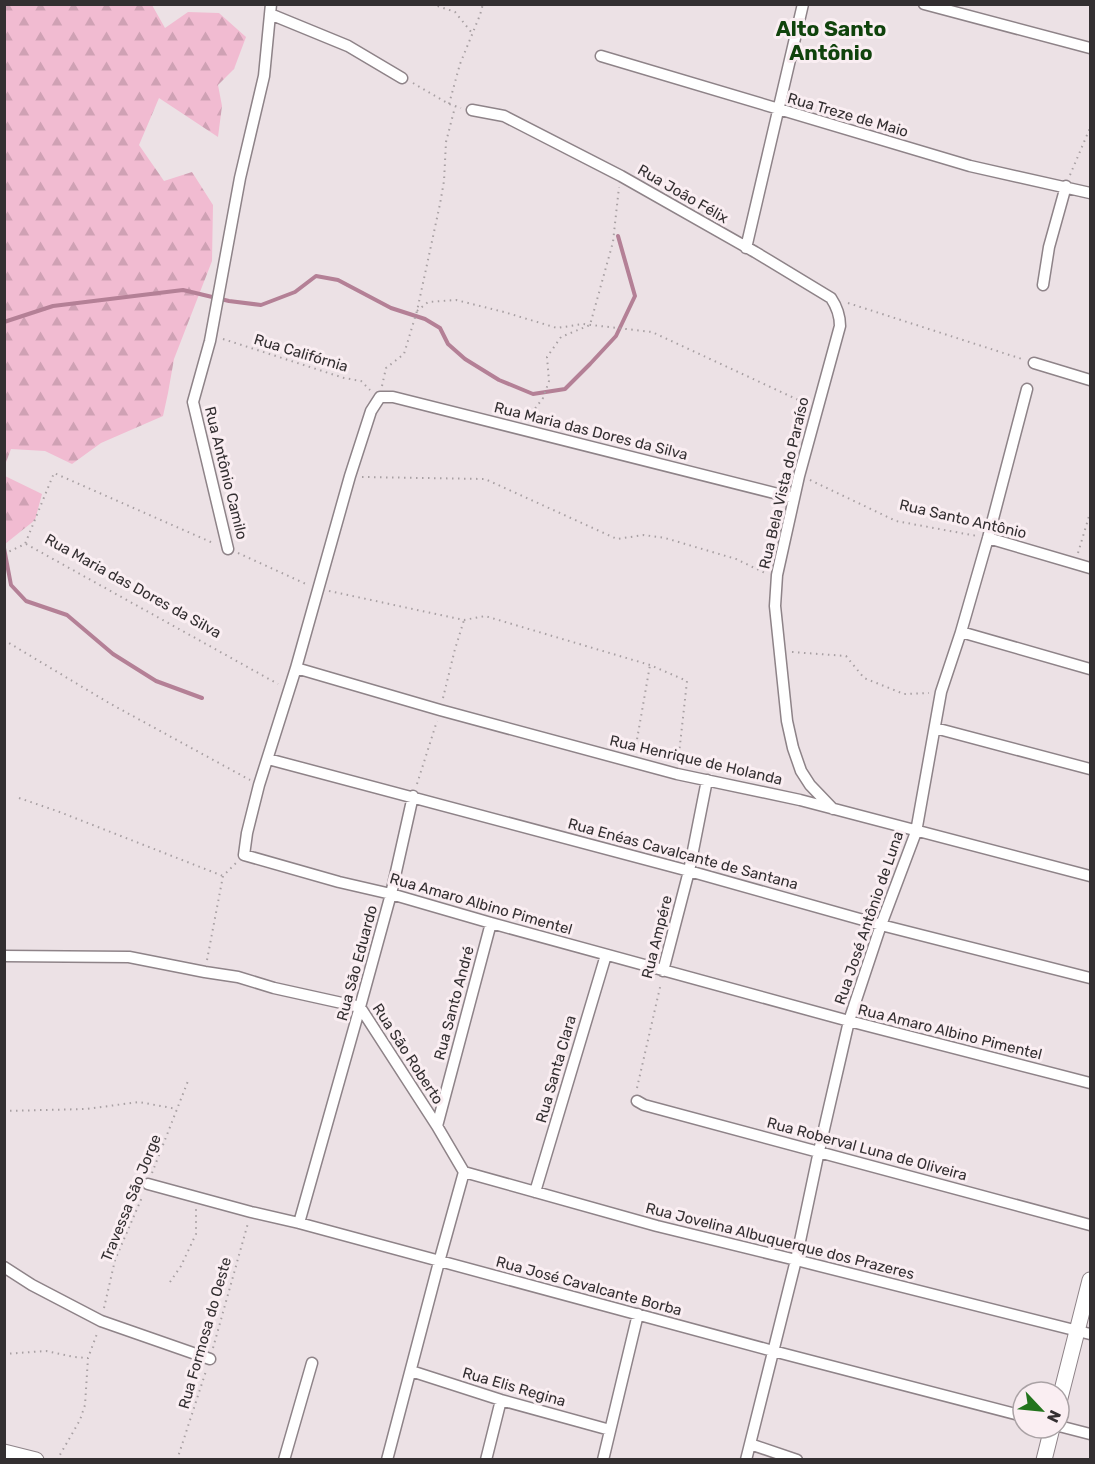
<svg xmlns="http://www.w3.org/2000/svg" width="1095" height="1464" viewBox="0 0 1095 1464" font-family="Rubik,sans-serif">
	<style>
		.forest { fill: url(#forest-firs) }
		.lines { fill: none; stroke-linecap: round; stroke-linejoin: round }
		.stream { stroke: #b48096; stroke-width: 4 }
		.street-casing { stroke: #8e8388; stroke-width: 13 }
		.secondary-casing { stroke: #8e8388; stroke-width: 17 }
		.path { stroke: #a8a0a3; stroke-width: 2; stroke-dasharray: 1.5 4.5; stroke-linecap: butt }
		.street { stroke: #fff; stroke-width: 10 }
		.secondary { stroke: #fff; stroke-width: 15 }
		.labels { text-anchor: middle; stroke-width: 6; stroke-linejoin: round; paint-order: stroke }
		.street-label { font-size: 15px; fill: #332f31; stroke: #faeef2 }
		.district-label { font-size: 21px; font-weight: bold; fill: #10430c; stroke: #faeef2 }
	</style>
	<defs>
		<pattern id="forest-firs" width="22" height="20" patternUnits="userSpaceOnUse" patternTransform="scale(1.5)"><rect width="22" height="20" fill="#f1bbd1"/><path d="M5 1l3.5 6h-7zM16 11l3.5 6h-7z" fill="#cfa1b4"/></pattern>
	</defs>
	<rect width="100%" height="100%" fill="#ece1e5"/>
	<path class="forest" d="M5,4L152,5L165,28L188,12L219,13L246,37L234,69L218,85L222,106L218,137L159,98L139,145L164,181L192,172L213,205L212,261L174,359L168,393L163,416L101,443L72,464L45,451L11,449L5,465Z
		M5,476L42,494L35,520L5,544Z"/>
	<g class="lines">
		<path class="stream" d="M4,322L53,306L183,290L229,301L261,305L295,292L316,276L338,280L391,308L425,319L440,328L448,344L465,359L499,380L533,394L565,389L590,364L616,336L635,296L618,236
			M4,548L11,585L26,601L67,615L113,654L156,681L202,698"/>
		<defs>
			<path id="street" d="M924,4L1090,48
				M270,14L348,46L402,78
				M601,56L970,166L1090,193
				M472,110L504,116L621,176L755,252L831,298C837,307 840,315 840,326L799,476L777,575L775,606L787,721L793,748L801,771L810,785L833,809
				M746,248L803,4
				M1043,285L1049,247L1066,186
				M1034,363L1090,380
				M794,498L393,397H380L371,411L350,476L296,668L259,785L247,833L244,855L339,882L391,894L491,923L849,1021L1090,1083
				M988,538L1090,568
				M228,549L193,402L210,341L240,178L264,76L271,4
				M961,632L1090,669
				M296,668L440,710L677,774L800,800L1090,876
				M935,728L1090,769
				M268,759L689,871L881,925L1090,978
				M4,956L129,957L205,972L238,977L274,988L360,1007L437,1126L464,1172L439,1262L387,1460
				M663,971L689,871L707,780
				M637,1101L644,1105L1090,1225
				M437,1126L491,923
				M464,1172L657,1226L796,1260L1090,1334
				M148,1184L251,1212L299,1223L773,1351L1023,1416
				M535,1192L606,955
				M299,1223L360,1007L391,894L413,796
				M4,1267L32,1285L101,1321L210,1359
				M411,1371L501,1400L610,1430
				M1059,1426L1090,1434
				M750,1444L797,1460
				M284,1460L312,1363
				M486,1460L501,1400
				M603,1460L638,1314
				M746,1460L796,1260L819,1151L849,1021L881,925L916,832L941,692L961,632L988,538L1027,389"/>
			<path id="secondary" d="M1059,1402L1090,1280
				M4,1452L36,1460
				M1044,1460L1052,1428"/>
		</defs>
		<use href="#street" class="street-casing"/>
		<use href="#secondary" class="secondary-casing"/>
		<path class="path" d="M432,4L455,12L472,33
			M413,83L449,104L461,108
			M449,104L460,64L480,15L483,4
			M1070,175L1090,128
			M848,303L1022,359
			M417,311L428,302L456,300L504,312L557,328L583,324L652,332L807,404
			M223,339L344,378L361,381L370,390
			M382,386L386,368L404,354L417,311L440,204L444,181L446,142L455,107
			M528,418L543,398L549,381L547,357L561,337L590,325L613,242L619,187
			M362,477L485,479L617,539L644,535L665,538L736,559L765,573
			M810,480L896,521L977,536
			M26,544L278,684
			M238,553L306,584
			M1078,553L1090,513
			M4,554L25,544L54,473L213,543
			M329,591L464,620L485,616L650,665L687,681L678,763
			M4,640L109,703L250,780
			M792,652L846,656L864,678L904,694L929,693
			M443,698L455,649L464,620
			M635,751L650,665
			M417,784L437,721
			M19,798L57,811L223,876
			M207,960L223,876L237,862
			M637,1088L661,983
			M4,1111L86,1109L139,1102L177,1109
			M152,1173L188,1081
			M170,1282L181,1266L196,1234V1208
			M104,1308L115,1260L143,1195
			M213,1348L248,1223
			M4,1354L46,1351L74,1357L88,1358
			M57,1460L80,1420L85,1405L88,1358L98,1331
			M177,1460L206,1371"/>
		<use href="#street" class="street"/>
		<use href="#secondary" class="secondary"/>
	</g>
	<g class="labels">
		<g class="street-label">
			<text transform="translate(848 115) rotate(16)" y="5">Rua Treze de Maio</text>
			<text transform="translate(683 194) rotate(30)" y="5">Rua João Félix</text>
			<text transform="translate(301 353) rotate(17)" y="5">Rua Califórnia</text>
			<text transform="translate(591 431) rotate(14)" y="5">Rua Maria das Dores da Silva</text>
			<text transform="translate(226 473) rotate(76)" y="5">Rua Antônio Camilo</text>
			<text transform="translate(784 483) rotate(-77)" y="5">Rua Bela Vista do Paraíso</text>
			<text transform="translate(963 519) rotate(13)" y="5">Rua Santo Antônio</text>
			<text transform="translate(133 586) rotate(29)" y="5">Rua Maria das Dores da Silva</text>
			<text transform="translate(696 760) rotate(13)" y="5">Rua Henrique de Holanda</text>
			<text transform="translate(683 854) rotate(15)" y="5">Rua Enéas Cavalcante de Santana</text>
			<text transform="translate(481 904) rotate(16)" y="5">Rua Amaro Albino Pimentel</text>
			<text transform="translate(869 918) rotate(-71)" y="5">Rua José Antônio de Luna</text>
			<text transform="translate(657 937) rotate(-76)" y="5">Rua Ampére</text>
			<text transform="translate(357 963) rotate(-75)" y="5">Rua São Eduardo</text>
			<text transform="translate(454 1003) rotate(-75)" y="5">Rua Santo André</text>
			<text transform="translate(950 1032) rotate(14)" y="5">Rua Amaro Albino Pimentel</text>
			<text transform="translate(408 1054) rotate(57)" y="5">Rua São Roberto</text>
			<text transform="translate(556 1069) rotate(-74)" y="5">Rua Santa Clara</text>
			<text transform="translate(867 1149) rotate(15)" y="5">Rua Roberval Luna de Oliveira</text>
			<text transform="translate(131 1198) rotate(-68)" y="5">Travessa São Jorge</text>
			<text transform="translate(780 1241) rotate(14)" y="5">Rua Jovelina Albuquerque dos Prazeres</text>
			<text transform="translate(589 1286) rotate(15)" y="5">Rua José Cavalcante Borba</text>
			<text transform="translate(205 1333) rotate(-74)" y="5">Rua Formosa do Oeste</text>
			<text transform="translate(514 1387) rotate(16)" y="5">Rua Elis Regina</text>
		</g>
		<g class="district-label">
			<text x="831" y="36">Alto Santo<tspan x="831" dy="24">Antônio</tspan></text>
		</g>
	</g>
	<rect width="1095" height="1464" fill="none" stroke="#332f31" stroke-width="12"/>
	<g transform="translate(1041 1410) rotate(116)"><circle r="28" fill="#faeef2" stroke="#aaa2a5" stroke-width="1.5"/>
	<path d="M0-4.5L10 22L0 15L-10 22Z" fill="#23741d"/>
	<text y="-9" font-size="16" font-weight="bold" text-anchor="middle" fill="#332f31">N</text>
	</g>
</svg>
